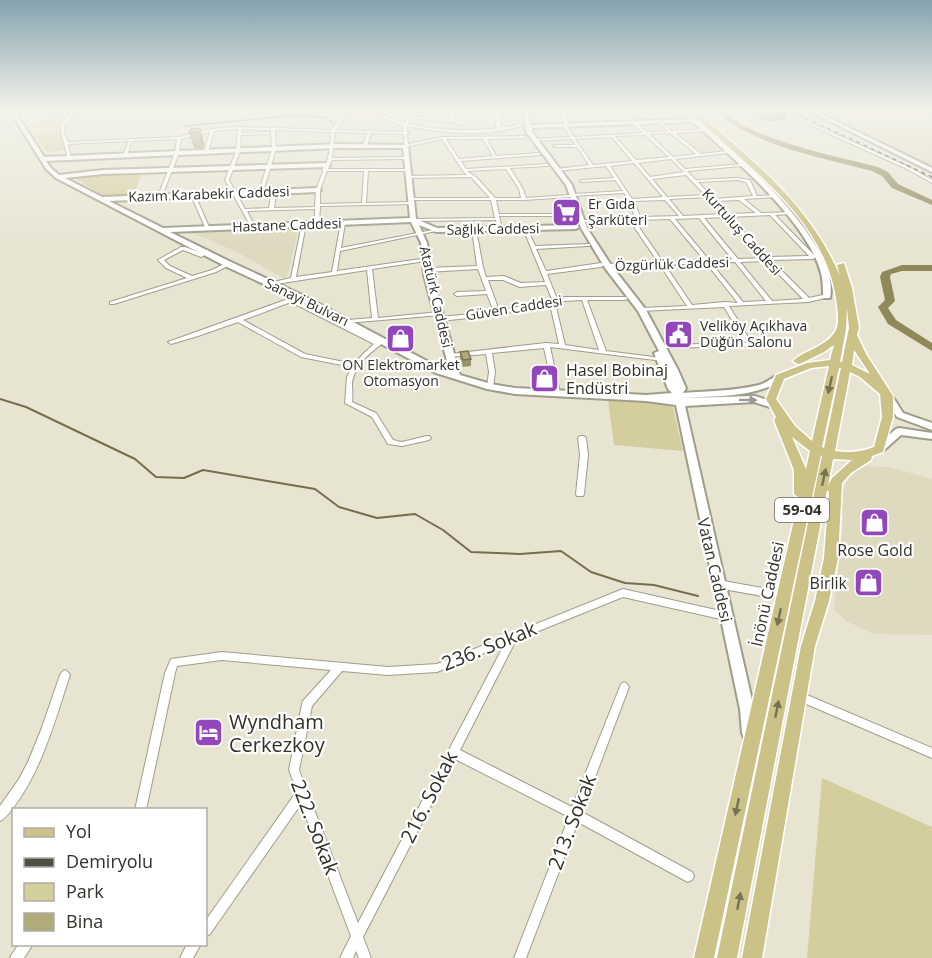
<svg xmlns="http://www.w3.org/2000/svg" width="932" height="958" viewBox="0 0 932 958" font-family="'Open Sans',sans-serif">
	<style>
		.built { fill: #dddac0 }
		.green { fill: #d4ce9f }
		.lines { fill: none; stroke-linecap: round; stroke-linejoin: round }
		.stream-far1 { stroke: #736e4b; stroke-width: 1.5 }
		.stream { stroke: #736e4b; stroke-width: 2 }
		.river { fill: #8f895a; fill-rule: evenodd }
		.street-casing { stroke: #9f9d8b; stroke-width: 2 }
		.secondary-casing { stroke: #9f9d8b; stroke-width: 4 }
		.primary-casing { stroke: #fff; stroke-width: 3 }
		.street { fill: #fff; fill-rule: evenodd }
		.secondary { fill: #fff; fill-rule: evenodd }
		.primary { fill: #cac287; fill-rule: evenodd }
		.rail { stroke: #4f4e45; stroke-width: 1.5; stroke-dasharray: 4 4; stroke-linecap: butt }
		.wall { fill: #98936a }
		.shaded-wall { fill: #7c7856 }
		.building { fill: #b1ab7b; stroke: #7c7856; stroke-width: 1.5 }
		.oneway { fill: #767253 }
		.oneway2 { fill: #989894 }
		.labels { text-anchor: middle; stroke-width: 4.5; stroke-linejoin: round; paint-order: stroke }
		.far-street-label { font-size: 14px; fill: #313029; stroke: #fff }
		.far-poi-label { font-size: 14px; fill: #313029; stroke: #fff; text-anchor: start }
		.shield { fill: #fff; stroke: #6f6e69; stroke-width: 1.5 }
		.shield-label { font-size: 15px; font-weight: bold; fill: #313029 }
		.poi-label { font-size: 16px; fill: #313029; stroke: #fff; text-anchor: start }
		.street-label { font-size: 16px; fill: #313029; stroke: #fff }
		.near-street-label { font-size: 20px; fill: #313029; stroke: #fff }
		.near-poi-label { font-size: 20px; fill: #313029; stroke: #fff; text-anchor: start }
	</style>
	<rect width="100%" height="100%" fill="#e7e5d2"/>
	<path class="built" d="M353,111H367L401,124L402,132L338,128Z
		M810,111H932V172Z
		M702,132L721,151L699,154L675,134Z
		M299,227L287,277L283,278L235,251L190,232Z
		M862,466L890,467L932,479V635L874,634L846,621L834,609L843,522L841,493L849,478Z"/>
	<path class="green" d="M48,111H72L59,126L35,128Z
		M58,130L66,145L60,147H65V149L48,153L35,135Z
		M142,172L134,195L104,197L71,175Z
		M608,400L663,403L673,407L683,451L614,445Z
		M822,778L932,827V958H807Z"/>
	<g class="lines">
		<path class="stream-far1" d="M185,126L298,115L327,118L333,124"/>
		<path class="stream" d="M0,399L26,407L135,459L156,477L184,478L203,470L315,489L339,507L377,518L415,514L443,530L471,552L520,554L561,551L591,572L625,583L654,585L698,596"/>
		<path class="river" d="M716,111C729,111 736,123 748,128C789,147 834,156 878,167L888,172L898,184L932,200V205L892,188L882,176L872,171C822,157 755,147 716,111Z
			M902,265H932V271H902L891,274L890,277L895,301L888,308L896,320L932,343V351L888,324L878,307L885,300L880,277L882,272Z"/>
		<defs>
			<path id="street" d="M18,111H27L13,114L11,113Z
				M72,111H76L67,122L96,111H102L65,125L64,133L68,142L179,137L212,129L232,127L271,128L273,127L275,128L331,130L342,116L348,111H352L344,118L335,130L403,132V125L385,119L367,111H372L404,123L410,114L378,111H415L412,116L450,120L452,111H456L453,120L462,121L467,111H471L465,122L461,126L459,125L460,123L411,118L408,124C438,130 467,132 498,128L496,127V111H500V126L507,127L521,124L523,125C489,138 442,133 407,126V132L409,133L407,134L408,144L443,137L526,136L525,138L487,139L496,156L539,153H540V155L461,161L466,169L548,164L549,165L547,166L510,168L523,189L526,198L568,195H570V197L524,200H496L499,214H573L575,215L573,216H499L502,229L500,230L498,229L496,220L411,221V220L413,219L495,218L491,200H410L408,199L410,198H490L471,177L406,178V176H407L467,175L463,171L442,139L406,147L404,146V134L371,133L367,146L365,147L363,146L367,133L335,132L332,158L406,157L408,158L406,159L332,160L328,169H408L409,170L407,171H368L366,203L411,202H413V204L320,206L319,224L317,225L315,224V209L247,211L254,225L252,226L250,225L225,180L236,151L238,129L214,131L208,152L206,153L204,152L210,132L181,139L179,153L162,196L160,197L158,196L175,153L177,139L132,141L127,155L125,156L123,155L129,141L68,144L71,158L68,159L61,133V126L60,125ZM242,129L271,130L272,149L259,192L261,193L263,192L276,149L275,130L331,132C330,145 330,160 322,170L323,171L316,190L315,207L274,208L276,191L274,190L272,191L269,208L245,209L229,180L240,151L241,135L268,134L270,133L268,132L241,133ZM446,139H483L493,156L459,159ZM506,169L519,189L521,198H495L477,178L467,171ZM327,171H364L362,203L320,204V190Z
				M561,111H565L568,124L567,126L574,137L643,133L632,123L625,111H629L634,121L647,132L668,131L655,121L656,119L672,131L706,129L705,131L675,133L701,154L727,151H728V153L675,159L685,169L742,164L743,165L741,166L687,171L696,180L737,178L750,180L757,196L777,195V196L775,197L744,199L761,213L792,212V214H790L775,215L816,257L813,259L771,260L809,298L827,294L830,296L829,297L808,302L729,306L753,345L752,346L660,348L659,347L662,345L746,343L724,307L640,311V309L642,308L687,306L660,265L608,268L605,266L608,264L658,262L630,221L582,222L580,221L582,220L635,218L629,200L624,193L572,196V194H574L623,191L615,180L582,182L580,181L582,180L614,178L606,166L556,171L555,170L557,169L589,165L577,147H555L553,146L555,145H575L572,139L533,141L534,139L570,137L563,126L564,124ZM670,133L696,154L673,157L649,134ZM645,135L669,157L636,160L615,136ZM612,137L632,161L593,165L575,139ZM671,159L684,172L650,177L638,163ZM634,163L663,197L632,199L610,166ZM686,175L705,195L667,197L652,179ZM737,180L746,182L753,196L714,199L712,197L713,195H710L698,182ZM708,197L723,214L683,216L669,199ZM665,200L679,216L640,217L634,201ZM739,200L756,213L728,214L716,201ZM770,215L809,256L768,257L730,217ZM725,217L763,258L738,259L704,218ZM699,218L732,259L709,260L675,219ZM670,219L704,260L663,262L634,220ZM766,261L803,299L772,301L740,262ZM735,262L766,301L743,302L711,263ZM706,263L738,303L725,302L692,305L665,265Z
				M594,111H598L603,124H601Z
				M670,111H674L680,120H678Z
				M735,111H740L754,120L751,121Z
				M779,111H784L909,167L932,180V183L907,169Z
				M191,194L195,195L209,227V228L205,227L191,195Z
				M341,222L345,223L341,248L438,229V230L436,231L340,251L337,271L428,258L429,259L426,261L372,269L378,318L439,312L442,314L441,315L346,323L345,322L348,320L372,318L367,270L269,285V283L291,278L302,224L304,223L306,224L296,277L332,272Z
				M523,227L527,228L535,246L590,244V246H588L536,249L546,271L601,263L604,265L601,267L547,274L557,299L565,297H627V299L625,300H587L606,351L661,358L663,359V361L550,347L560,393L557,395L554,393L544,348L492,353L495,372L493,387L490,389L487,387L489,372L486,354L448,357L447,356L450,354L546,343L559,344L550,304L497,315L440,321L437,319L440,317L494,312L487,294L457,296L454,294L457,292L486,291L478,269L428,272L425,270L428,268L477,266L472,229L476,230L483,267L486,277L504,276L521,283L545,282L523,228ZM488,280H503L520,287L546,285L552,299L499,311ZM582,300L599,350L565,345L555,303L565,301Z
				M181,247H185L201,253L207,250L210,252L201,257L183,250L164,260L170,266L192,276L212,270L226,263L231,264L216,272L114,304H110V302L187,278L166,268L158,260Z
				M299,295L302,297L296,300L378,341L380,340H384V342C370,353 355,364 352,383C352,389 353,395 352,402L376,413L393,440L402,442L427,436H429L431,438L429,440L402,446L388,444L372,417L345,403L347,377L352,367L301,357L238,322L198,336L171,344L168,342ZM291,302L374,344L364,353L354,364L305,354L243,320Z
				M580,436H584L586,438L588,455L584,494L583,496H577L576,494L580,455L578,438Z
				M718,580L784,592L787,593L788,596L787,599L784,600L718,588L715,587L714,584L715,581Z
				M623,589L725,612L728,613L729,616L728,619L725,620L623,597L516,640L460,750L572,807L621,684L624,682L627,684L629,687L582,812L692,872L694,876L692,880L688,882L684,880L578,822L526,958H514L569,817L455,759L363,937L371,958H359L356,951L353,958H340L351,936L301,804L210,934L206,936V920L297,791L289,770L302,704L303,701L331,670L222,660L177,666L175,673L146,810H135L165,673L171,659L222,652L388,667L437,664ZM504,645L358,923L299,770L312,706L342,671L388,675L437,672Z
				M65,670L68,672L70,675C55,720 42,770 13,808C9,813 6,818 0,821V806L19,779L28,762L41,730L60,675L62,672Z
				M800,692L932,748V758L797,700L795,697L797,694Z
				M19,944H33L24,958H10L12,954Z
				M187,944H201L193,958H180Z"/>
			<path id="secondary" d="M10,111H15L44,157L336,144L408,145L416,219L437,228L576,225L579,227L576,229L436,232L419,225L427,243L432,275L460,375L491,384L515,388L646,395L672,393L668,389L654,353L659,351L638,311L605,268L581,228L566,185L527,133L524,127L526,126L523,111H527L531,125L690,119L683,111H688C727,146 842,242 830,298H824L823,296C823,289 823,280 821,273C807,221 733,158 693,122L532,128L533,133L572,185L587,228L611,265L646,310L678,370L686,388L683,393C708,391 735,391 759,385C766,383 773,377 780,374L784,377C762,398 713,396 684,398L755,396L776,403L778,405L773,408L754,402L685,406L754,709L756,733L754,738L749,740L744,738L742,733L740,709L676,405L646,401L515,394L487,389L436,373L296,299L225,266L56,178L46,169ZM336,148H403L410,218L163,228L109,201L318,192L321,190L318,188L102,197L65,178L103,174L327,167L330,165L327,163L103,170L59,175L51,168L46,161ZM411,222L421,243L424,275L450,372L442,369L302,295L231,262L170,232Z
				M809,111H815L932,168V172Z
				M888,393L891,394L903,413L932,423V430L897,417L883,396Z
				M899,428L932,433V439L901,435L883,451H875L874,449L875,447L896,429Z"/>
			<path id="primary" d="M690,111H696C754,162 809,204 840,276L837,265L844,263L852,288L859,328L857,335L866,354L893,396V417L883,452L872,456L871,460L851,473L842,483L838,558L829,601L815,646L762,958H742L801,646L815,601L824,558L829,492L827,490L737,958H717L822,456L821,455L714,958H694L799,498L794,494V470L774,420L776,417L766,399L776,375L807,363L830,360L834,345L824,352L802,363L798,364L793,361C806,349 827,347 836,330C840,321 837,306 836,298C822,213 746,168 690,111ZM847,308L849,328L842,362H840L846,329ZM854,350L870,374L852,365ZM829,366L812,441L795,426L776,399L784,379L811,368ZM839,368H841L824,448L822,447ZM850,372L860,377L880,394L882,417L874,447C861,452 849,453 835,451ZM792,437L810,451L806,469ZM833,459L852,460L832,478L828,486Z"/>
		</defs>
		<use href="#street" class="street-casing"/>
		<use href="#secondary" class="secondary-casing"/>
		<use href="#primary" class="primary-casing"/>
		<use href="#street" class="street"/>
		<use href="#secondary" class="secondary"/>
		<use href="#primary" class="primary"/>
		<path class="rail" d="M791,111L932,177"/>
	</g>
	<path class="wall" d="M747,111H787L788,112L786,119L768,122Z
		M200,128L204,143L203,148H194L189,133Z
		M460,352L471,359V366L463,367L460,358Z"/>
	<path class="shaded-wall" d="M788,112L786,119L768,122L770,114Z
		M200,128L204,143L203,148L199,132Z"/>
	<path class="building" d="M764,111H787L788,112L770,114Z
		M200,128L199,132L189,133L191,129Z
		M468,351L471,359L463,360L460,352Z"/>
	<defs><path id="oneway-solid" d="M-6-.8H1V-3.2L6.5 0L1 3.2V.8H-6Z" transform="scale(1.5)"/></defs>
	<g class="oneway">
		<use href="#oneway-solid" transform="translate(830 385) rotate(103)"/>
		<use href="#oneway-solid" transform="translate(824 477) rotate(-78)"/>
		<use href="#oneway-solid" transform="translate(779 617) rotate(102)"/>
		<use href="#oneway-solid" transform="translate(777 709) rotate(-79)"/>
		<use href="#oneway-solid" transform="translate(737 807) rotate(102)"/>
		<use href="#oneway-solid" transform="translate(739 901) rotate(-79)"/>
	</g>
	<use class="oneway2" href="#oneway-solid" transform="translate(748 400) rotate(1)"/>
	<linearGradient id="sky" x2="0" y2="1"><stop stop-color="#84a3af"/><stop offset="0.45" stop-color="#f4f3eb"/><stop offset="1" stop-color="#f4f3eb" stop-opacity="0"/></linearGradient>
	<rect width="932" height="245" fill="url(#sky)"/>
	<defs>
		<symbol id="supermarket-square" viewBox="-11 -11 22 22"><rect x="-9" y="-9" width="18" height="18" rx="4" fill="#9248ba" stroke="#fff"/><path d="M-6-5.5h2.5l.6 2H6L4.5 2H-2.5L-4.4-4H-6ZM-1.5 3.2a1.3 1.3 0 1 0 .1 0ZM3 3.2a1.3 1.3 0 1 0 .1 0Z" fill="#fff"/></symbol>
		<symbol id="civic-square" viewBox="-11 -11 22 22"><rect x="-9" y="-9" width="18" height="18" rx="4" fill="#9248ba" stroke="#fff"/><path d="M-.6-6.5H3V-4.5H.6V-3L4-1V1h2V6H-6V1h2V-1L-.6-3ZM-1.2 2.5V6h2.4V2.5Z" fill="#fff"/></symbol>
		<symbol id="shop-square" viewBox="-11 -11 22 22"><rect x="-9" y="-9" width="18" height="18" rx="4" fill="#9248ba" stroke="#fff"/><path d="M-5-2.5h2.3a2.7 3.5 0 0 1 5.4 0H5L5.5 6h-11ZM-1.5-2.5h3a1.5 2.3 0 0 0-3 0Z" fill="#fff"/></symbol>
		<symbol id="hotel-square" viewBox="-11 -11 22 22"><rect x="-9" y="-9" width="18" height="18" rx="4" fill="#9248ba" stroke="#fff"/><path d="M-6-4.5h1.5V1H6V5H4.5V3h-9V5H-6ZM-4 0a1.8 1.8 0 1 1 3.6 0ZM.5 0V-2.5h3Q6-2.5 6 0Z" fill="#fff"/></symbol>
	</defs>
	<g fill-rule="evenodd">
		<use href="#supermarket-square" x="550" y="196" width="33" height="33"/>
		<use href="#civic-square" x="662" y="318" width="33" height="33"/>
		<use href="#shop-square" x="384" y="322" width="33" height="33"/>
		<use href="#shop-square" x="528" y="362" width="33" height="33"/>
		<use href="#shop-square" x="858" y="506" width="33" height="33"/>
		<use href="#shop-square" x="852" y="566" width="33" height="33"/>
		<use href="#hotel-square" x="192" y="716" width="33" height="33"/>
	</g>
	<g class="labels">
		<g class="far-street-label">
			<text transform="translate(209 194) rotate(-2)" y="5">Kazım Karabekir Caddesi</text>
			<text transform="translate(287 225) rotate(-2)" y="5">Hastane Caddesi</text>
			<text transform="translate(493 229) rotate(-1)" y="5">Sağlık Caddesi</text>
			<text transform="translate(742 232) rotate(48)" y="5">Kurtuluş Caddesi</text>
			<text transform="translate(672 264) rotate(-2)" y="5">Özgürlük Caddesi</text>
			<text transform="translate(436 297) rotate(77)" y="5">Atatürk Caddesi</text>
			<text transform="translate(307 302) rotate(26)" y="5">Sanayi Bulvarı</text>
			<text transform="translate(514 308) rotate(-9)" y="5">Güven Caddesi</text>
		</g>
		<g class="far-poi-label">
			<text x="588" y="209">Er Gıda<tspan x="588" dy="16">Şarküteri</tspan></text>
			<text x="700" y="331">Veliköy Açıkhava<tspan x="700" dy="16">Düğün Salonu</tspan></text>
			<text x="401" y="370" text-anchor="middle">ON Elektromarket<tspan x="401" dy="16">Otomasyon</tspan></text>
		</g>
		<rect class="shield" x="775" y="498" width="54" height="24" rx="4.5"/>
		<g class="shield-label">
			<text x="802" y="515">59-04</text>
		</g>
		<g class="poi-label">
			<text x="566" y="376">Hasel Bobinaj<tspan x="566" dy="18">Endüstri</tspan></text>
			<text x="875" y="556" text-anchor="middle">Rose Gold</text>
			<text x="847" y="589" text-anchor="end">Birlik</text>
		</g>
		<g class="street-label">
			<text transform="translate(715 570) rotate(77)" y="6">Vatan Caddesi</text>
			<text transform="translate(767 594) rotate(-78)" y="6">İnönü Caddesi</text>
		</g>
		<g class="near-street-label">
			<text transform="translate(489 646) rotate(-22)" y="7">236. Sokak</text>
			<text transform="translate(429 797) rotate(-63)" y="7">216. Sokak</text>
			<text transform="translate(572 822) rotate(-69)" y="7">213. Sokak</text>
			<text transform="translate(315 827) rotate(69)" y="7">222. Sokak</text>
		</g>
		<g class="near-poi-label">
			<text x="229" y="729">Wyndham<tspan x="229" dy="23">Cerkezkoy</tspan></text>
		</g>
	</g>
	<rect x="12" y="808" width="195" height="138" fill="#ffffff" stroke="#adaca9" stroke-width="1.5"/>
	<rect x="24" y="828" width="30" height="9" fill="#cac287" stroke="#adaca9" stroke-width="1.5"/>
	<text x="66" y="838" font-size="18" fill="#313029">Yol</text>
	<rect x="24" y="858" width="30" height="9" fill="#4f4e45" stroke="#adaca9" stroke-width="1.5"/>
	<text x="66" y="868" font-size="18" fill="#313029">Demiryolu</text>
	<rect x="24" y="883" width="30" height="18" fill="#d4ce9f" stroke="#adaca9" stroke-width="1.5"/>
	<text x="66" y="898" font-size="18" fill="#313029">Park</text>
	<rect x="24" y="913" width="30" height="18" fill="#b1ab7b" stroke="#adaca9" stroke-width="1.5"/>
	<text x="66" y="928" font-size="18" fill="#313029">Bina</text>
</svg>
